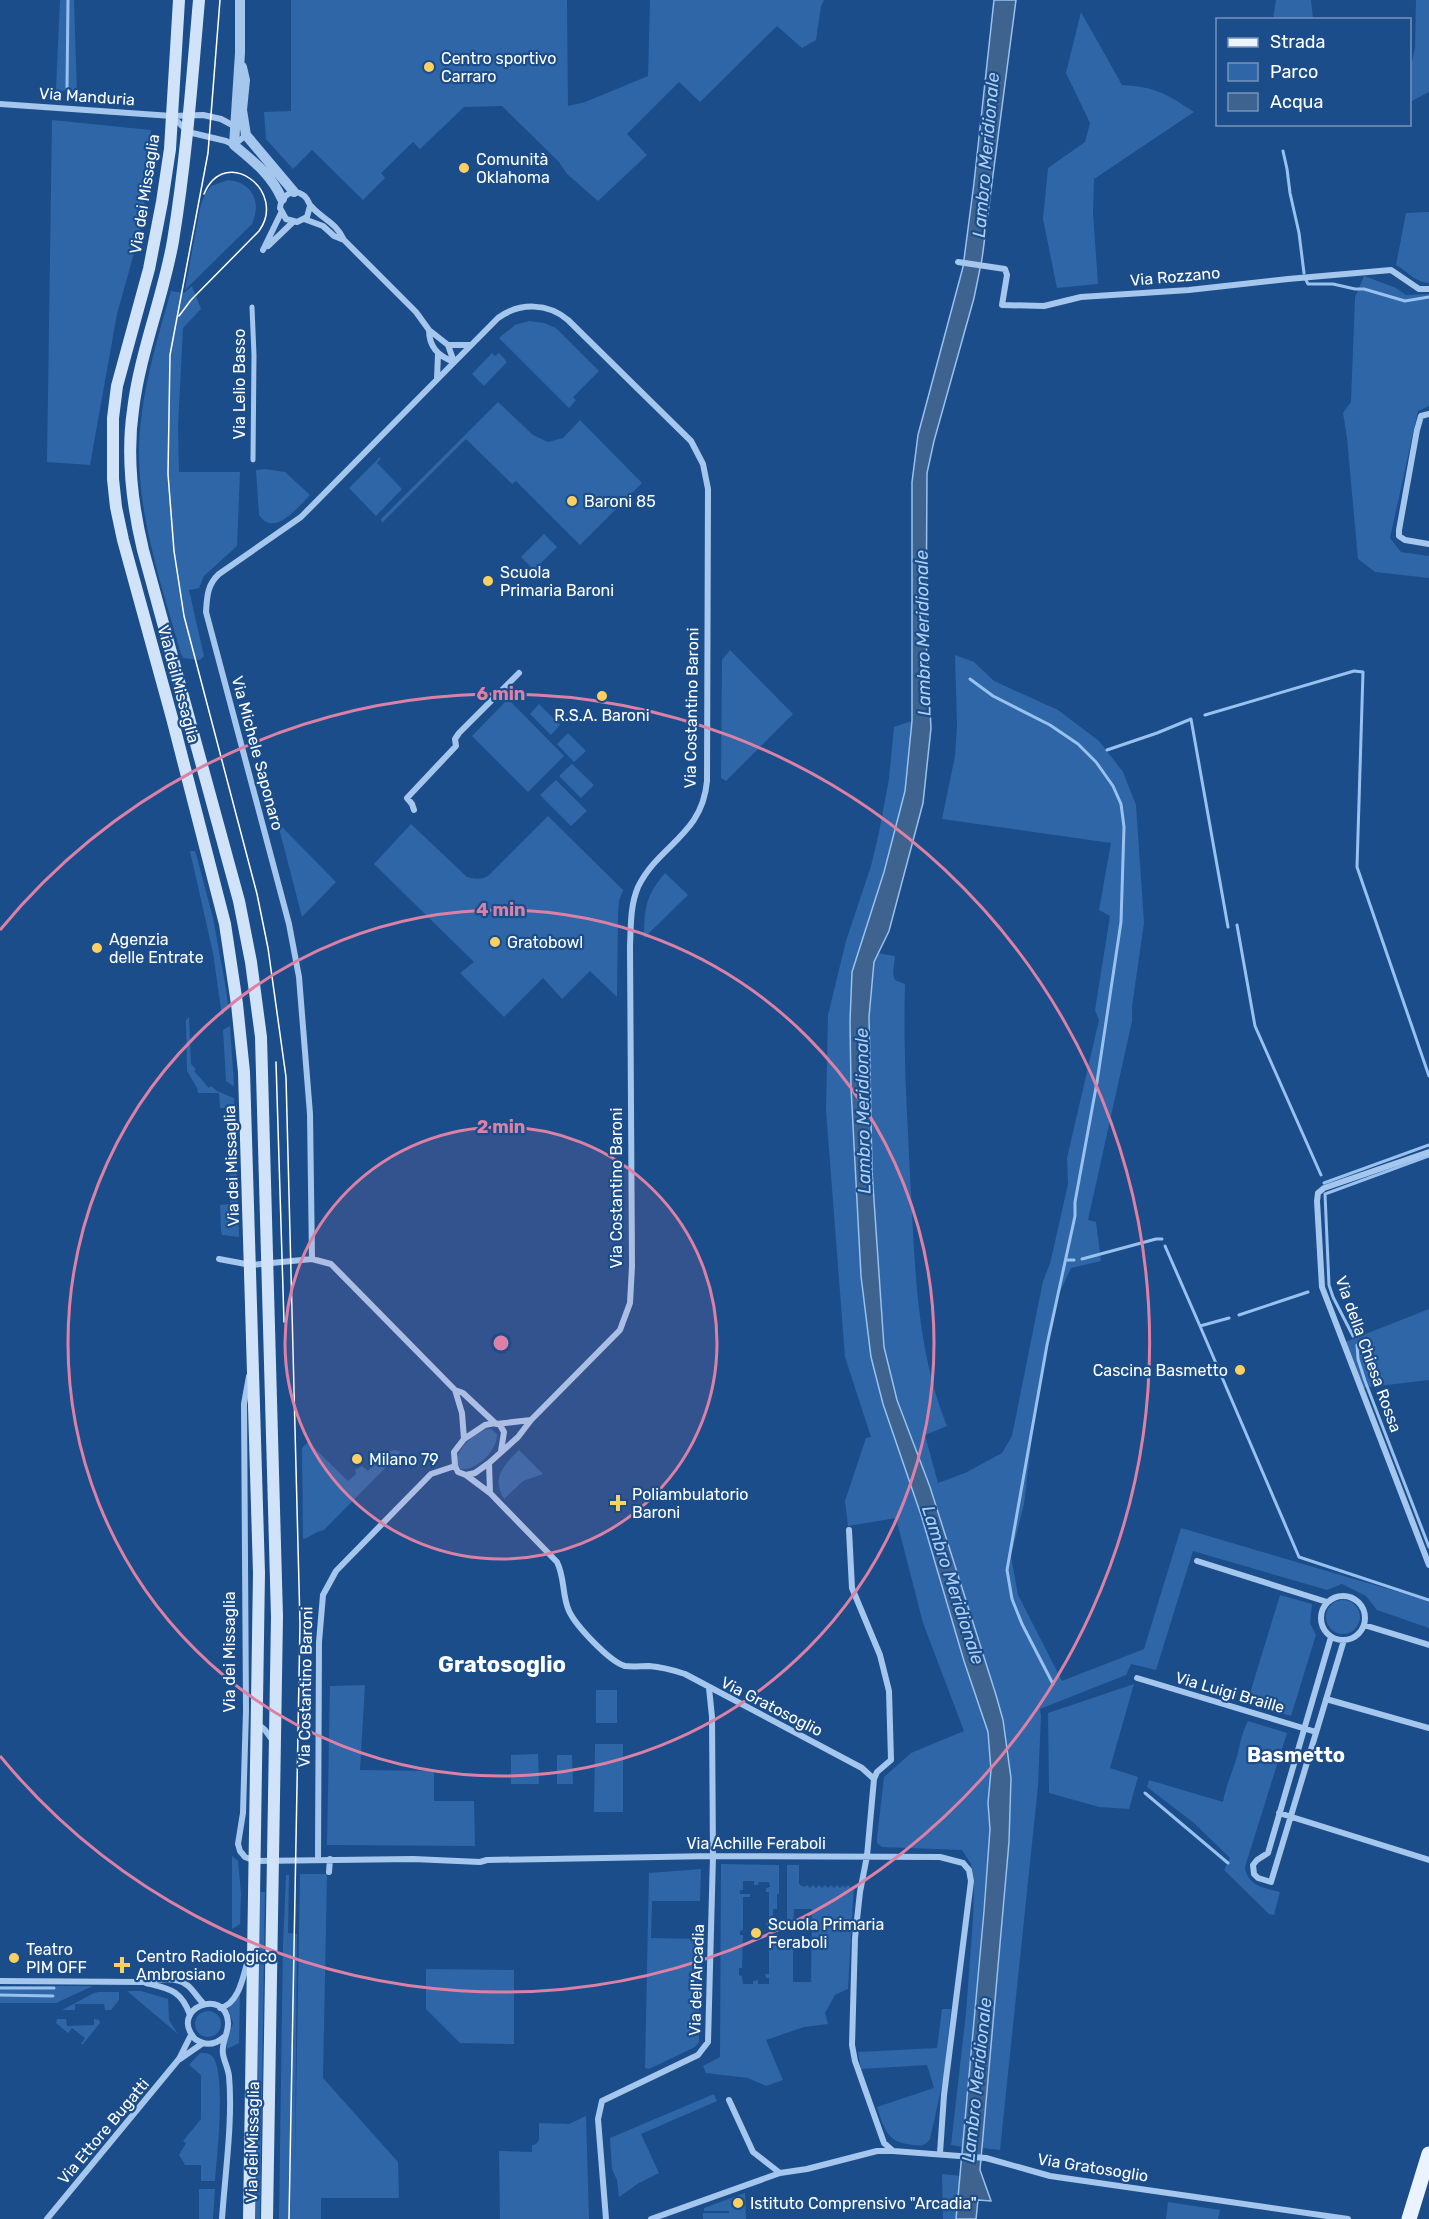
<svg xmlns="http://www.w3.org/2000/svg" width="1429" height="2219" viewBox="0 0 1429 2219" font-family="Rubik,sans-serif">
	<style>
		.green { fill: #2e66a8 }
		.water { fill: #3e638f; stroke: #98c1ef; stroke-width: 1.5 }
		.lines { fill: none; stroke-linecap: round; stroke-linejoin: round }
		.stream { stroke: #98c1ef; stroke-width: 3 }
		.pedestrian { stroke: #a5c6ed; stroke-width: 5 }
		.minor { stroke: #a5c6ed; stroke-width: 6 }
		.tertiary { stroke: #a5c6ed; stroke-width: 10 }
		.secondary { stroke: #d1e3f9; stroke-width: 12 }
		.primary { stroke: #eaf3ff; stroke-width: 15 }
		.tram { stroke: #fff; stroke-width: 1.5 }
		.ring { fill: none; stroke: #dd80a5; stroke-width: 3 }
		.poi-dot { fill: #fecf61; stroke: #1b4d8a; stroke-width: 2 }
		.labels { text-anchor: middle; stroke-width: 4.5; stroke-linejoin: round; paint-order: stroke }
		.poi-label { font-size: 16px; fill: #fff; stroke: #1b4d8a; text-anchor: start }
		.street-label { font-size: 16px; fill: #fff; stroke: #1b4d8a }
		.water-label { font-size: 18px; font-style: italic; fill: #b0d0f4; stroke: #1b4d8a }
		.quarter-label { font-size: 20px; font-weight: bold; fill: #fff; stroke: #1b4d8a }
		.district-label { font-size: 22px; font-weight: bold; fill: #fff; stroke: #1b4d8a }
		.centre { fill: #dd80a5; stroke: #1b4d8a; stroke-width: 3 }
		.ring-label { font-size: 18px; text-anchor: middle; font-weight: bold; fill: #dd80a5; stroke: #1b4d8a; stroke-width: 4.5; stroke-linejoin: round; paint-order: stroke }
	</style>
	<rect width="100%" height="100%" fill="#1b4d8a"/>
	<path class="green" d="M60,0H74L77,92L56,90Z
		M291,0H567L568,106L585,102L648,76L650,0H824L821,6L816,40L802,48L777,26L700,102L679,82L627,134L647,155L598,201L567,174L559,162L502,106L464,107L420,149L413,142L381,173L385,178L363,200L312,150L293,169L266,139L264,112L291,111Z
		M1276,0H1311L1313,19H1273Z
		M1416,0H1429V92L1410,102V70L1415,48Z
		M1081,12L1122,85C1156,87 1165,93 1194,112L1094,179L1093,213L1098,284L1057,288L1043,219L1048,168L1085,142L1090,123L1066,73Z
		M52,120L151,130L143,221L117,314L90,465L47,462Z
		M228,180C252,182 262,202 252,224L185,290L200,208L205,194L211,186Z
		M1429,212V283C1413,281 1410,273 1396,265L1406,213Z
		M1364,276L1396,288L1406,295L1429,294V406L1418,411L1390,538L1401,552L1429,556V578L1375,572L1358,559L1347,438L1343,413L1351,402L1355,297Z
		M192,286L201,309L183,328L178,426L179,472H240L237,546L204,576L199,588L189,590L204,656L200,660L183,658L181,654C160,579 131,499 141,420C146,376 159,333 171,291L184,293Z
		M529,321L544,323L556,328L599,371L573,397L576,400L569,408L499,338L515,325Z
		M492,353L495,356L499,353L507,362L484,386L472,374Z
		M498,402L533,435L548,442L563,438L580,420L642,483L580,545L516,481L512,484L466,439L382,523L381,519Z
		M380,457L381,458L377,463L402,489L376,516L349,488Z
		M265,469L285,472L310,495C298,507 274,538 259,515L256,470Z
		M544,534L557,547L534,570L521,557Z
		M730,650L793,714L726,781L721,778L722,660Z
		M955,655L974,662L994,681L1058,710L1099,741L1123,772L1136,805L1144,923L1132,1007V1021L1088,1220L1096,1222L1101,1261L1071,1268L1058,1296L1047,1345L1032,1436L1024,1504L1011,1556L1018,1595L1062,1681L1144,1649L1181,1528L1429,1601V1628L1377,1610L1366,1596L1342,1584L1327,1590L1193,1551L1156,1670L1131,1664L1126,1675L1040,1709L1041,1716L1038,1786L1000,2150L982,2148L1009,1842L1011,1778L1003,1720L996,1695L930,1487L897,1400L884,1347L872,1171L869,1017L874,962L877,953L895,956L893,974L895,980L905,984C903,1048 907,1111 910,1175C915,1260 915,1346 947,1426L925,1435L938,1483L965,1473L1002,1453L1012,1436L1043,1281L1050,1264L1068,1184L1067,1158L1099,1020L1095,1010L1110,916L1099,910L1111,843L942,819L955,756L957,725Z
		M508,699L564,756L528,792L472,736Z
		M539,704L560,725L551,735L530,714Z
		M912,721L905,791L884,871L852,973L850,1021L851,1088L861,1276L871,1357L883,1404L922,1518L964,1661L988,1732L991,1770L988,1803L990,1829L963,2147L951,2145L966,2013L973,1919L974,1880L971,1864L962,1850L882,1847L877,1843V1838L884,1777L911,1753L964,1731L923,1623L896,1518L848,1526L845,1501L866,1438L871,1437L845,1357L826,1110L828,1015L846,941L871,866L879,832L889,779L894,727Z
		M568,733L586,751L574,762L557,744Z
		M572,764L594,785L581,798L559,776Z
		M556,780L587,811L571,826L540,795Z
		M548,816L623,890L619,901L618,914L617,997L590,971L562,999L543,978L504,1017L460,973L474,962L374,864L411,824L467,877C475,879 480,880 488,876Z
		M281,826L336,882L302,917L279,828Z
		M190,851H195L196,854L213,918L226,989L228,1004L222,1016L213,953Z
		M665,873L688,895L644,938C644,909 646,895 665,873Z
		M189,1017L191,1064L196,1069L194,1071L209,1088L211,1086L217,1091L234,1098L239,1237L222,1235L221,1231L220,1205L230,1204L228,1108H220L219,1093H198L197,1088L187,1071L186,1020Z
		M230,1026L234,1085L233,1086L226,1081L223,1030Z
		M1429,1309V1380L1361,1388L1343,1343Z
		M486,1429H491L497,1434C498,1450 476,1472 460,1469L456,1461C460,1446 472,1435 486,1429Z
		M308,1442L348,1481L356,1474L355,1470L362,1466L368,1471C377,1461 387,1445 401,1452L324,1530C314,1532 309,1538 303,1539L302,1448Z
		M519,1450L543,1474L523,1481L504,1499C491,1478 504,1465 519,1450Z
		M1280,1595L1312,1604L1310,1623L1316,1635L1291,1716L1247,1703Z
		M1326 1617a17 17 0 1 1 34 0a17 17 0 1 1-34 0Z
		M1134,1684L1110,1768L1138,1777L1129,1809L1099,1807L1049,1793L1048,1713Z
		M365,1685L360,1770L434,1771V1801H474L475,1846L327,1845L330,1686Z
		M596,1690H617V1723H596Z
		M1248,1721L1287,1733L1245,1867C1247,1886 1265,1888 1280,1892L1274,1915L1269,1914L1224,1870L1230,1858L1194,1823L1147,1787L1149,1780L1223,1802C1226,1786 1232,1772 1237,1757C1240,1744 1242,1732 1248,1721Z
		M595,1744H623V1812H594Z
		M538,1754L539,1784H511V1755Z
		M557,1755H572L573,1784H557Z
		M232,1856L238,1861L241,1893L240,1924L232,1929Z
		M721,1864L779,1865V1894H777V1909H773V1925H766V1923L769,1922V1892H766V1888L770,1887L769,1882H759L758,1885H754V1881H743V1890H740V1894H750V1897H743V1930L740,1931V1935H743L742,1968H739V1975L742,1976L743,1984H753V1981L758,1980V1984H769V1978H766L765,1974H769V1943H793V1982H811L812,1909H794L793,1927H787V1865H799V1884L804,1887L807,1885L810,1888L813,1885L816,1888L819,1885L822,1888L825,1885L828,1888L831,1885L834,1888L837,1885L840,1888L843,1885L845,1888L848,1885L851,1888L854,1885L848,1989L835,1995L825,2013L828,2024L804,2027L766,2040L783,2080L766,2086L748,2078L706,2073L703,2066L720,2057Z
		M701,1869L700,1901H652L651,1938L700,1939L699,2042L695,2047L649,2069L645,2068L649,1873Z
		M300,1874H327L323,2078L398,2162L399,2198H321V2219H279L283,1943L286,1875H289L288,1933L297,1934L295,2163Z
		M259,1892H265L260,2219H254Z
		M426,1969L514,1970V2044L460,2043L426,2009Z
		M0,1986H93L56,2003H0Z
		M127,1991H141L168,1999L169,2020L178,2034Z
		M99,1992H119V2000L111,2010H105L104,2004H75V2010H62L94,1993Z
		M240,1993L239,2043L227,2049V2041L233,2023L228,2009Z
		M942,2009H951L944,2076L930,2139C925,2146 921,2146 913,2145C886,2142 885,2130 877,2107L934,2088L927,2065L861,2069L858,2052L937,2048Z
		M195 2024a13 13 0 1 1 26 0a13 13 0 1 1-26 0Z
		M57,2019H66L67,2026L94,2025V2019L99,2020L100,2023L83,2044H81L85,2038L72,2028L68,2033L56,2023Z
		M200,2053C205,2053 210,2053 213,2057C226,2075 217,2157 215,2181H201V2165H185L179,2155L186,2143L183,2141L201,2119V2075L189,2065Z
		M714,2094L717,2101L641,2134L659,2173L639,2183L619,2197L617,2180L612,2169L610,2138Z
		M586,2116L589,2219H500L499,2151L532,2152V2145L536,2144L539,2140V2123L569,2124Z
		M942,2174L960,2176L956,2219H943Z
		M199,2189H215L213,2219H199Z
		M745,2193L746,2219H703V2213H729V2211H704V2208Z
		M1168,2202L1220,2210L1218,2219H1166Z"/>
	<path class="water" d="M994,0H1016L982,259L974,298L934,441L927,473L926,640L931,728L923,803L889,931L874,962L869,1017L872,1171L884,1347L897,1400L930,1487L996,1695L1003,1720L1011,1778L1009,1842L980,2170L991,2201L978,2200L976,2219H956L984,1911L990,1829L988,1803L991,1770L988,1732L964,1661L922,1518L883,1404L871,1357L861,1276L851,1088L850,1021L852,972L884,872L905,791L912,721V482L918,435L963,267L974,183Z"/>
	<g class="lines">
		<path class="stream" d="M67,88L68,0
			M1283,151L1287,169L1290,193L1299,233L1304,273
			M1306,280L1308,284H1333L1355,289H1364L1405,301L1429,297
			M970,679L993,696L1050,725L1078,744L1096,762L1113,786L1121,804L1124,827L1121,922L1097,1082L1075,1202V1216L1047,1345L1007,1570L1012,1599L1022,1624L1053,1684
			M1205,715L1354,671L1363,672L1357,867L1429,1076
			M1107,750L1157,733L1191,719L1228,927
			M1237,925L1255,1026L1321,1175
			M1324,1183L1429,1145
			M1165,1246L1200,1326L1229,1318
			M1082,1259L1156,1239H1162
			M1066,1260H1074
			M1239,1315L1308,1292
			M1200,1326L1299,1557L1429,1600
			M1353,1336L1333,1297L1329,1285L1325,1194L1429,1156
			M1357,1345L1358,1359L1365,1381L1429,1547
			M1145,1793L1228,1863
			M0,1988H54
			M0,1995L53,1996"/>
		<path class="pedestrian" d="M252,307L254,355L253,460"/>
		<path class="minor" d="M0,104L172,116L203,115L221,119L236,127
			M172,116L188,132L226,141L234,145L246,135L244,134
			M310,206L307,217L297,222L286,219L280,208C281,197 292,187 303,195C308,198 308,203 311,206C323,220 335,221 344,240L416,312L429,330L448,345H470
			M304,219L323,226L334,236L344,240
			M268,246L293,222
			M263,250L281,213
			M958,262L1005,269L1007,275L1002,305L1044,306L1081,297L1189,290L1288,279L1391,270L1419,289H1429
			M429,330C429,347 438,356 454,362
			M448,345L454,362
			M437,379L438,354
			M1429,414L1421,416L1417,430L1399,530V536L1405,540L1429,544
			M414,810L412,804L407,798L456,746L455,739L459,733L519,673
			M1429,1152L1324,1188L1318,1193L1317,1201L1322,1287L1429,1565
			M219,1259L251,1265L312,1259L331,1264L455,1390L463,1393L495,1423
			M312,1259L310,1114L299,977L289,924L206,612C207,597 207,585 219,574L301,517L498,318C520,302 548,303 568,320L691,441L703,464L708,489L707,781C702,836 659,844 638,887C630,906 631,926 630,946L632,1266L630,1303L620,1330L531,1420L518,1437L489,1463L490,1493
			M249,1376L244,1404L246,1711L243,1813L238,1844L240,1851L245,1857L255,1861L413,1859L480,1862L487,1860L713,1856L940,1857L963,1863L969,1870L971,1881L944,2095L940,2153
			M455,1390L462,1413L464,1439
			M496,1424L531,1420
			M501,1451L504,1432L500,1425L495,1423L485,1425L464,1439L454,1452L455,1466L458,1472L466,1475L490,1493L557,1562C565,1578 562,1596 569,1611C576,1626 610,1662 625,1666C633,1667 641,1666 649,1666C662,1667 673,1670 685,1674L862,1768L874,1779
			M466,1475L475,1473L489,1463
			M849,1530L852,1588L880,1655L889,1691L891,1760L877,1772L874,1779L867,1856L860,1892L855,1938L852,2045L855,2061L884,2143L893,2151L986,2158L1050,2176L1348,2219
			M1197,1561L1327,1602
			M1321 1618a22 22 0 1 1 44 0a22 22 0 1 1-44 0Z
			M1364,1625L1429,1645
			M1331,1637L1268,1853L1257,1860L1253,1865L1254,1874L1258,1878L1271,1882L1344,1640
			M1137,1678L1316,1732
			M1326,1699L1429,1728
			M258,1724L265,1730L273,1741
			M1279,1813L1429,1860
			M318,1859L319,1642L323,1595L336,1571L431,1474L455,1466
			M329,1872L330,1859
			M0,1981L142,1982C155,1980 175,1976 187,1985C193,1989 198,1999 204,2004
			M146,1983C170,1989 181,1990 190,2015
			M220,2008C240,2004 244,1972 249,1956
			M180,2059L203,2043
			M729,2100L753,2152L780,2173
			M47,2219L179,2059L191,2035
			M222,2219C225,2174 233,2120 229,2076C228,2068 224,2061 223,2054C221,2042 229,2033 228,2022C226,1987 168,2008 195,2039C205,2046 215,2045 224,2037
			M606,2219L598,2119L602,2101L698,2055L708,2042L713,1856L712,1717L709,1688
			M651,2219L780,2173L807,2169L877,2151H893"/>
		<path class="tertiary" d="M240,0V53L234,145C254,162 271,174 282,199
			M242,67L245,80L242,110L246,135L294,192"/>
		<path class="secondary" d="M179,0L170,149L162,202L149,269L117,386L113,418V479L116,507L123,540L172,718L225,924L237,1004L244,1072L259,1573L249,2219
			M199,0C192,81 186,161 173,241C163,298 140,352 133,410C126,458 132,504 143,550L239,901L251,962L261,1037L277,1617L267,2219"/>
		<path class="primary" d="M1409,2219L1429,2154"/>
		<path class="tram" d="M220,0L208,153L170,355L168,474L174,551L184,616L257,894L268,948L286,1077L300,1624L289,2219
			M179,316L191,300L259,231C288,191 225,144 204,194
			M276,1062L284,1322"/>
	</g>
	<circle cx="501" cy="1343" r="216" fill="#dd80a5" fill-opacity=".12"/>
	<g class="ring">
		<circle cx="501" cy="1343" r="216"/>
		<circle cx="501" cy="1343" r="433"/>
		<path d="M0 930A649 649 0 1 1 0 1756"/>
	</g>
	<g class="poi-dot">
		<circle cx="429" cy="67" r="6"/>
		<circle cx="464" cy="168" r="6"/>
		<circle cx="572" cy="501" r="6"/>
		<circle cx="488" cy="581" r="6"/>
		<circle cx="602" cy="696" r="6"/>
		<circle cx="495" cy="942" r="6"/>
		<circle cx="97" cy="948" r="6"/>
		<circle cx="1240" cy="1370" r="6"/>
		<circle cx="357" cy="1459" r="6"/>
		<path d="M615 1494h6v6h6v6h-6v6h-6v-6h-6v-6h6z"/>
		<circle cx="756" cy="1933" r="6"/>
		<circle cx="14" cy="1958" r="6"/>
		<path d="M119 1956h6v6h6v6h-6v6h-6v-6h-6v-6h6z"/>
		<circle cx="738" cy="2203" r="6"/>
	</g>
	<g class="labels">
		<g class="poi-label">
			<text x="441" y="64">Centro sportivo<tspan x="441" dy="18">Carraro</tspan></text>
			<text x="476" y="165">Comunità<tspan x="476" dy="18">Oklahoma</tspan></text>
			<text x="584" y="507">Baroni 85</text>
			<text x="500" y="578">Scuola<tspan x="500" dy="18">Primaria Baroni</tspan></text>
			<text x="602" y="721" text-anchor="middle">R.S.A. Baroni</text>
			<text x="109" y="945">Agenzia<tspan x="109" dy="18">delle Entrate</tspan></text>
			<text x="507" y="948">Gratobowl</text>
			<text x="1228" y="1376" text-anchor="end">Cascina Basmetto</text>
			<text x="369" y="1465">Milano 79</text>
			<text x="632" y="1500">Poliambulatorio<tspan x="632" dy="18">Baroni</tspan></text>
			<text x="768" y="1930">Scuola Primaria<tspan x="768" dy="18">Feraboli</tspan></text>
			<text x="26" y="1955">Teatro<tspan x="26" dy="18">PIM OFF</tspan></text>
			<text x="136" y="1962">Centro Radiologico<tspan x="136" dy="18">Ambrosiano</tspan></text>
			<text x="750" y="2209">Istituto Comprensivo "Arcadia"</text>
		</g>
		<g class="street-label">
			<text transform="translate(87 96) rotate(4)" y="6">Via Manduria</text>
			<text transform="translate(144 194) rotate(-81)" y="6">Via dei Missaglia</text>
			<text transform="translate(1175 276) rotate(-5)" y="6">Via Rozzano</text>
			<text transform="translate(239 384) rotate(-90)" y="6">Via Lelio Basso</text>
			<text transform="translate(179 684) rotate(75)" y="6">Via dei Missaglia</text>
			<text transform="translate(691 708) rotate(-89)" y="6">Via Costantino Baroni</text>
			<text transform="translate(258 753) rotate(75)" y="6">Via Michele Saponaro</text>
			<text transform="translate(231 1166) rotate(-92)" y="6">Via dei Missaglia</text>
			<text transform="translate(616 1188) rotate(-90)" y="6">Via Costantino Baroni</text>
			<text transform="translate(1369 1354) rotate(70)" y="6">Via della Chiesa Rossa</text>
			<text transform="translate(229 1652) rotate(-90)" y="6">Via dei Missaglia</text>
			<text transform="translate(305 1687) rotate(-89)" y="6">Via Costantino Baroni</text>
			<text transform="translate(1230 1692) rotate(16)" y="6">Via Luigi Braille</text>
			<text transform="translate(772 1706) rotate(27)" y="6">Via Gratosoglio</text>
			<text x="756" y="1849">Via Achille Feraboli</text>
			<text transform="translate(696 1980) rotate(-88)" y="6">Via dell'Arcadia</text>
			<text transform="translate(103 2131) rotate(-50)" y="6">Via Ettore Bugatti</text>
			<text transform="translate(252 2142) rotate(-89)" y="6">Via dei Missaglia</text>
			<text transform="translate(1093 2167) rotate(9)" y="6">Via Gratosoglio</text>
		</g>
		<g class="water-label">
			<text transform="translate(986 155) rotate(-85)" y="6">Lambro Meridionale</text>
			<text transform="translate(923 633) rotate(-91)" y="6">Lambro Meridionale</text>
			<text transform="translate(863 1111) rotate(-91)" y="6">Lambro Meridionale</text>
			<text transform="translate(953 1585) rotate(72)" y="6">Lambro Meridionale</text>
			<text transform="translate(977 2080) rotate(-84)" y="6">Lambro Meridionale</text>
		</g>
		<g class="quarter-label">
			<text x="1296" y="1762">Basmetto</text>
		</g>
		<g class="district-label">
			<text x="502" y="1672">Gratosoglio</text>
		</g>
	</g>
	<circle cx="501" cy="1343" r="9" class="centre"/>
	<g class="ring-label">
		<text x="501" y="700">6 min</text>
		<text x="501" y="916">4 min</text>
		<text x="501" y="1133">2 min</text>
	</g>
	<rect x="1216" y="18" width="195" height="108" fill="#1b4d8a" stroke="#7694b9" stroke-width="1.5"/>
	<rect x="1228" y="38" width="30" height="9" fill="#eaf3ff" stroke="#7694b9" stroke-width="1.5"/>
	<text x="1270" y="48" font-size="18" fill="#ffffff">Strada</text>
	<rect x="1228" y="63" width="30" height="18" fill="#2e66a8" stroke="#7694b9" stroke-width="1.5"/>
	<text x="1270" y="78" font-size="18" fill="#ffffff">Parco</text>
	<rect x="1228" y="93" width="30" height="18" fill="#3e638f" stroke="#7694b9" stroke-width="1.5"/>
	<text x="1270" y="108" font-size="18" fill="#ffffff">Acqua</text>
</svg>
